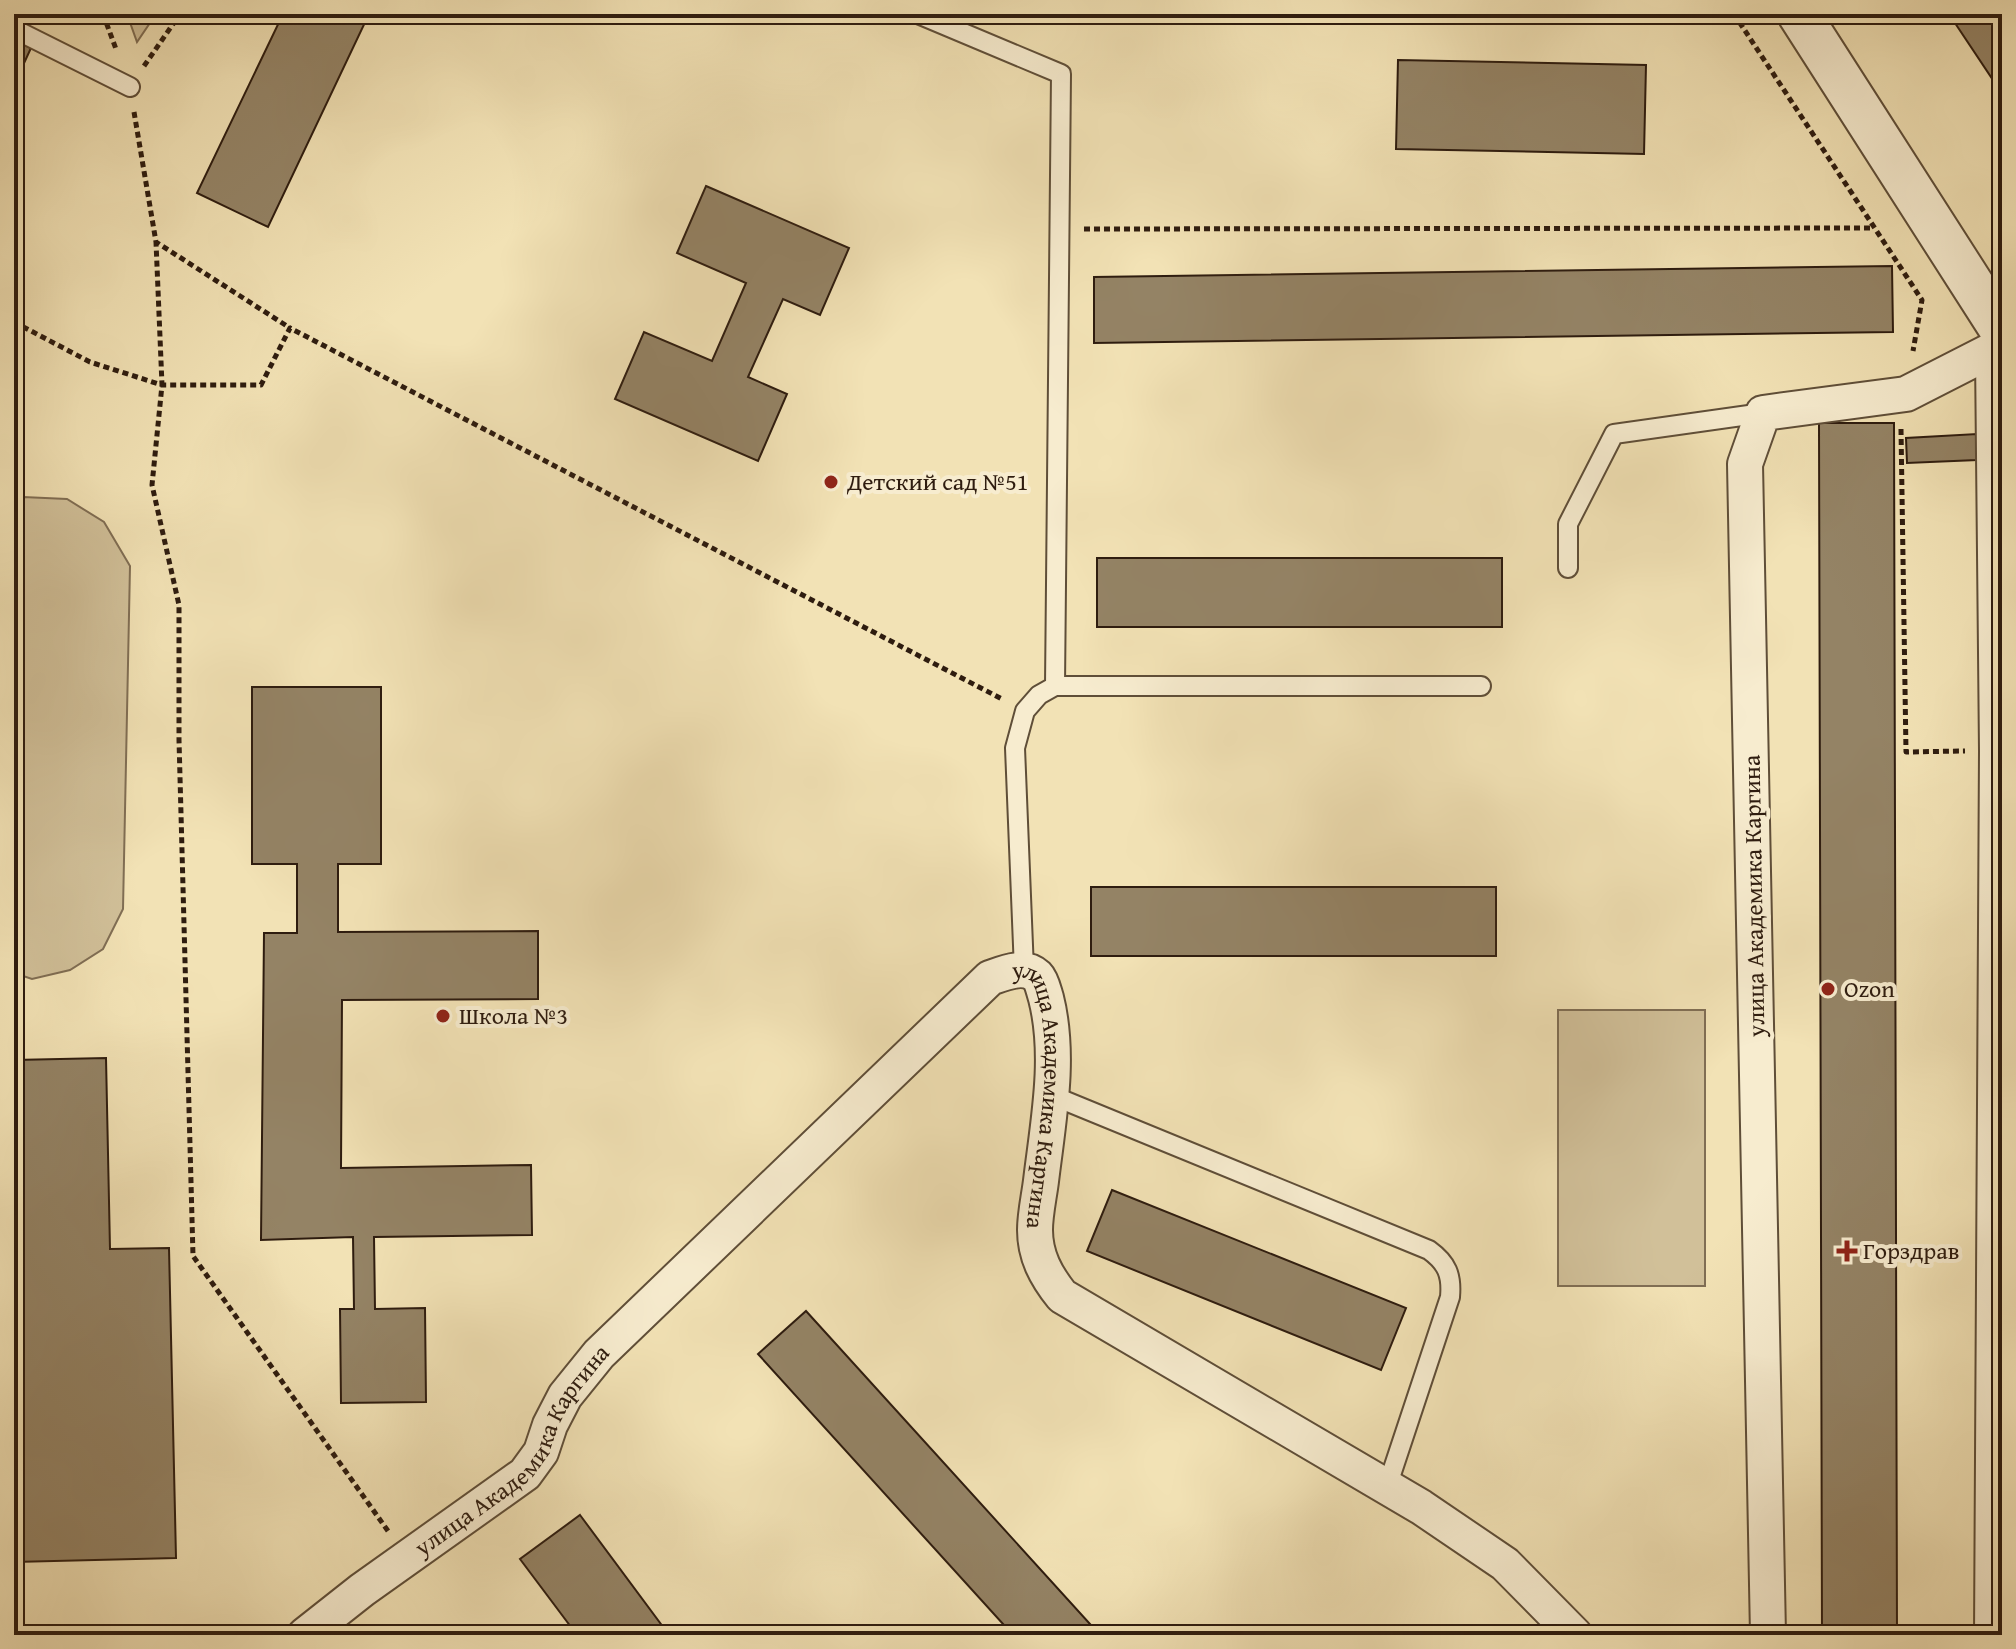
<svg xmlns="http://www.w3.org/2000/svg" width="2016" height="1649" viewBox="0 0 2016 1649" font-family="'Gentium Book Plus',serif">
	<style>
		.green { fill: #d1c099; stroke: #806e54; stroke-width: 2 }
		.building { fill: #948365; stroke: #2e1c0f; stroke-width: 2 }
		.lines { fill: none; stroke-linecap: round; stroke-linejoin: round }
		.service-casing { stroke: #5f4e38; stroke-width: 22 }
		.minor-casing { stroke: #5f4e38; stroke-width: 38 }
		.tertiary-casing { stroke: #5f4e38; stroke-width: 46 }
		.path { stroke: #2e1c0f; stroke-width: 5; stroke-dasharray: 6 4; stroke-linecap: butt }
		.service { stroke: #f7eccf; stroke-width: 18 }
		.minor { stroke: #f7eccf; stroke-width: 34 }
		.tertiary { stroke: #f7eccf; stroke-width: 42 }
		.poi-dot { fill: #8f2418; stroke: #f7eccf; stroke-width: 3 }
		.labels { text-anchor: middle; stroke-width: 8; stroke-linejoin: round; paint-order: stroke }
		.poi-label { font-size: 24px; fill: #2e1c0f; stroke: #f7eccf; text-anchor: start }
		.street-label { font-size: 24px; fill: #2e1c0f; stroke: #f7eccf }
	</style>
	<rect width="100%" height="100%" fill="#f2e2b5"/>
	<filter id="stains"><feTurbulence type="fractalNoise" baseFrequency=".0025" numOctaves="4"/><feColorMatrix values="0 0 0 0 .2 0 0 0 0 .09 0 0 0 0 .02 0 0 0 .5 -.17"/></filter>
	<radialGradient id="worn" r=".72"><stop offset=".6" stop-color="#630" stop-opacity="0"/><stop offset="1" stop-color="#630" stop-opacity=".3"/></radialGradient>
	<path class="green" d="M127,14H156L137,42Z
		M23,497L67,499L104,522L130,566L123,909L103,949L70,970L32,979L14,973V501Z
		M1558,1010H1705V1286H1558Z"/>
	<path class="building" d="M283,14H369L268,227L197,193Z
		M1949,14H2002V74L1993,80Z
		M14,40L31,48L14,85Z
		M1398,60L1646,65L1644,154L1396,149Z
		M706,186L849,248L820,315L783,299L748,377L787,394L758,461L615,399L644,332L712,361L746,283L677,253Z
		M1892,266L1893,332L1094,343V277Z
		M1819,423H1894L1897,1635H1822Z
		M1977,434V460L1907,463L1906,438Z
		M1097,558H1502V627H1097Z
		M252,687H381V864H338V932L538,931V999L342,1000L341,1168L531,1165L532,1235L374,1237L375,1309L425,1308L426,1402L341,1403L340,1309H354L353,1237L261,1240L264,933H297V864H252Z
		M1091,887H1496V956H1091Z
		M106,1058L110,1249L169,1248L176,1558L14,1562V1060Z
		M1112,1190L1406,1308L1381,1370L1087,1251Z
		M806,1311L1100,1635H1013L758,1354Z
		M580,1515L669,1635H577L520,1559Z"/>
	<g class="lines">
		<defs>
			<path id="service" d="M918,14L1061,74L1055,686L1039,695L1025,711L1015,748L1024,970
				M14,29L130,87
				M1568,568V524L1614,434L1763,413
				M1055,686H1481
				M1051,1095L1429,1250C1447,1263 1452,1275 1450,1297L1387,1487
				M1984,1635L1989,751L1985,355"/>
			<g id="minor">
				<path id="s1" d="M305,1635L362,1590L525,1474L541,1452L550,1425L565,1396L599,1354L990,978C1004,973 1024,964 1037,976C1042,981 1044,992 1046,998C1061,1057 1048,1122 1041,1181C1039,1197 1035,1214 1035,1230C1035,1256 1046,1276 1062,1296L1421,1507L1505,1564L1575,1635"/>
				<path d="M1768,1635L1745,464L1763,413L1906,394L2002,345"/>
			</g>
			<path id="tertiary" d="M1799,14L2002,331"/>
		</defs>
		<use href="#service" class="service-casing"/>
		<use href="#minor" class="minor-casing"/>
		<use href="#tertiary" class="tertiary-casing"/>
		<path class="path" d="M103,14L116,49
			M1734,14L1922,300L1913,351
			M144,66L180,14
			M134,112L156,242L290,328
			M1084,229L1874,228
			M14,322L90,362L162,385L156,242
			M1901,429L1906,752L1965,751
			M388,1531L193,1256L179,740V605L152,485L162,385H261L290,328L1002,699"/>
		<use href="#service" class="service"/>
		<use href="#minor" class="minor"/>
		<use href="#tertiary" class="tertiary"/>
	</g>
	<g class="poi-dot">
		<circle cx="831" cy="482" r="8"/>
		<circle cx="1828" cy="989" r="8"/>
		<circle cx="443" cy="1016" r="8"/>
		<path d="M1843 1239h8v8h8v8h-8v8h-8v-8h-8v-8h8z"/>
	</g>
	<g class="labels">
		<g class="poi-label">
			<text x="847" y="490">Детский сад №51</text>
			<text x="1844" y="997">Ozon</text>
			<text x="459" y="1024">Школа №3</text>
			<text x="1863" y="1259">Горздрав</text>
		</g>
		<g class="street-label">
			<text transform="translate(1754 896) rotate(-91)" y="8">улица Академика Каргина</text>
			<text dy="8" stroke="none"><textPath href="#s1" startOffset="1122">улица Академика Каргина</textPath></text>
			<text dy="8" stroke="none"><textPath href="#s1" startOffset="282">улица Академика Каргина</textPath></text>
		</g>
	</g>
	<rect width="2016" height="1649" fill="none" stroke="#f2e2b5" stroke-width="48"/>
	<rect x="16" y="16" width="1984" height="1617" fill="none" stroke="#2e1c0f" stroke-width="4"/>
	<rect x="24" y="24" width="1968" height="1601" fill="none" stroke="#2e1c0f" stroke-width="2"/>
	<rect width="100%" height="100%" filter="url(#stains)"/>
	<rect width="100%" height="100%" fill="url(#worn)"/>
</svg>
